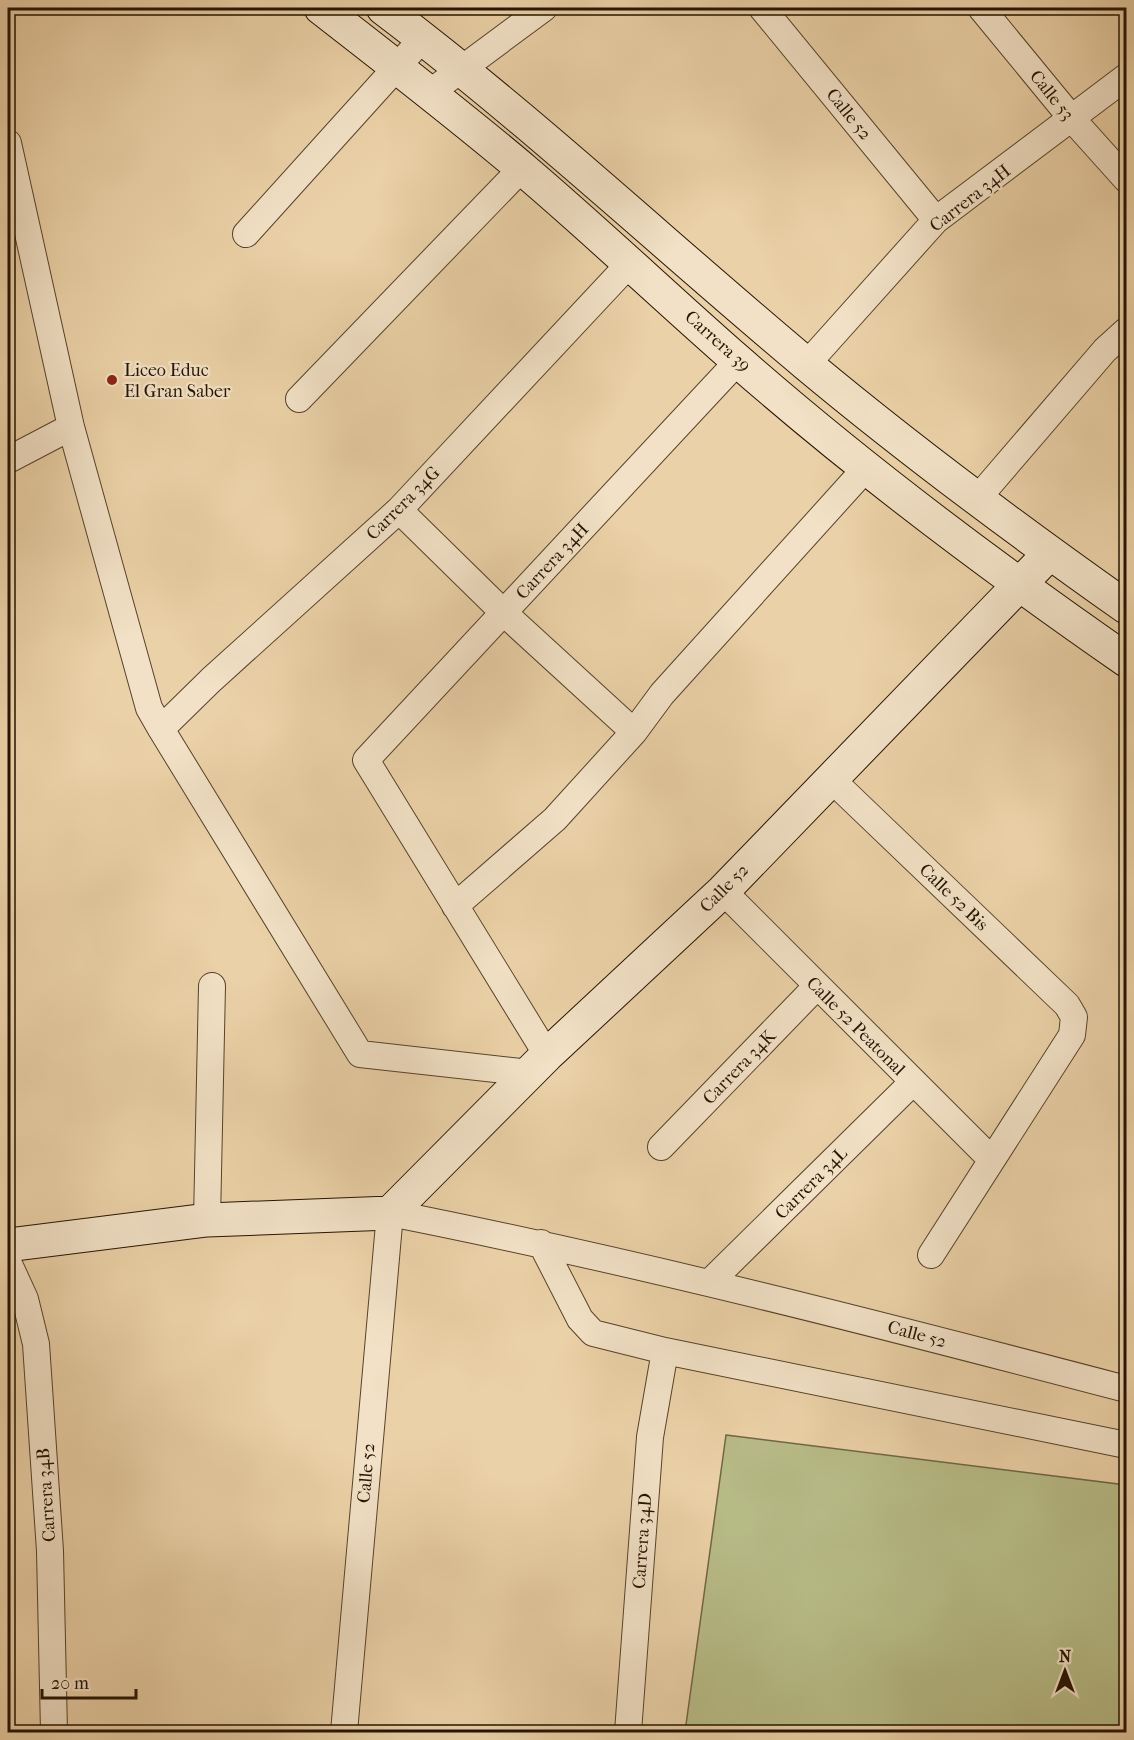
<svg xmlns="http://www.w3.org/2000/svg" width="1134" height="1740" viewBox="0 0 1134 1740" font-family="'IM FELL French Canon',serif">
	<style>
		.park { fill: #b7bc87; stroke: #6e6844; stroke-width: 1.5 }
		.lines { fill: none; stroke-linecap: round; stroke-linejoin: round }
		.minor-casing { stroke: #56422a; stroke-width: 28 }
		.secondary-casing { stroke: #251300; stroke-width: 35 }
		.minor { stroke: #f2e1c6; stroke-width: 26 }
		.secondary { stroke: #f2e1c6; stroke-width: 33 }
		.poi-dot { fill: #8f2418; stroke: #f2e1c6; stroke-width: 2 }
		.labels { text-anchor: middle; stroke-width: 4.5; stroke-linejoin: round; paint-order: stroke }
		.street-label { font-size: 18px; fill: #251300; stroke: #f2e1c6 }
		.poi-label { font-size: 18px; fill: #251300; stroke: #f2e1c6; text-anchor: start }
	</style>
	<rect width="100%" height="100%" fill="#ebd1a7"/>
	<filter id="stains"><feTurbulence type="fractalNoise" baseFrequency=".00333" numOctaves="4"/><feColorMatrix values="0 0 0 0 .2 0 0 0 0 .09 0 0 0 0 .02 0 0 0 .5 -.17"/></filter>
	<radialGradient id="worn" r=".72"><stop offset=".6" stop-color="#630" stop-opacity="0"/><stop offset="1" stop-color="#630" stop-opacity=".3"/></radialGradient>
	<path class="park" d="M726,1435L1126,1485V1732H685Z"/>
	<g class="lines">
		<defs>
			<path id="minor" d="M762,8L936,220
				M981,8L1073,120L1126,179
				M428,94L544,8
				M8,143L71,427L149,708L161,729L360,1054L530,1073
				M246,234L423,38
				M807,364L936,220L1126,77
				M299,399L522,168
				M8,460L71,427
				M977,499L1105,350L1126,331
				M399,510L504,613L634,732
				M161,729L211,680L399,510L631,262
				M831,779L1067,1005L1074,1017L1072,1035L931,1255
				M723,891L991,1159
				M455,906L555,819L634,732L662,694L866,468
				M547,1055L366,760L738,361
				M661,1147L817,986
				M207,1220L212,986
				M541,1243L580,1319L593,1333L665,1351L1126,1445
				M8,1262L25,1299L36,1344L50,1551L54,1732
				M710,1282L912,1083
				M344,1732L390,1213C638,1262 882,1325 1126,1389
				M628,1732L650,1437L665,1351"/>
			<path id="secondary" d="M321,8C389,61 458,114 524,170C597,232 666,298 738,361C861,469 992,567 1126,660
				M383,8C530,119 664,245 805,363C908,449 1017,530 1126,607
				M8,1245L207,1220L390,1213L547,1055L723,891L1050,553"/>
		</defs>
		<use href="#minor" class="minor-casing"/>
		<use href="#secondary" class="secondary-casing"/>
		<use href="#minor" class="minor"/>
		<use href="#secondary" class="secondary"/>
	</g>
	<circle class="poi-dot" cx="112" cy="380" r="6"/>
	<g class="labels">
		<g class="street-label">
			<text transform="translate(1052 95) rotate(51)" y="6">Calle 53</text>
			<text transform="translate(849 114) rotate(51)" y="6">Calle 52</text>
			<text transform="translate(970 198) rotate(-38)" y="6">Carrera 34H</text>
			<text transform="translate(718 341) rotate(42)" y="6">Carrera 39</text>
			<text transform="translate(403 503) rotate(-45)" y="6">Carrera 34G</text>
			<text transform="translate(552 561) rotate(-47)" y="6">Carrera 34H</text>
			<text transform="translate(724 888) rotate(-45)" y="6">Calle 52</text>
			<text transform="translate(954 897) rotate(44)" y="6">Calle 52 Bis</text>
			<text transform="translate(856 1026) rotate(45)" y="6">Calle 52 Peatonal</text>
			<text transform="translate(739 1067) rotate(-46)" y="6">Carrera 34K</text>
			<text transform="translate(811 1183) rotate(-45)" y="6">Carrera 34L</text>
			<text transform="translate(917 1334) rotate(15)" y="6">Calle 52</text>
			<text transform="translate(366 1473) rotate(-85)" y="6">Calle 52</text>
			<text transform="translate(46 1495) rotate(-94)" y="6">Carrera 34B</text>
			<text transform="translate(642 1541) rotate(-86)" y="6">Carrera 34D</text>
		</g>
		<g class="poi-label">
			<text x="124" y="376">Liceo Educ<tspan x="124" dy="21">El Gran Saber</tspan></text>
		</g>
	</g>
	<rect width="1134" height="1740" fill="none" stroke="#ebd1a7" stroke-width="30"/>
	<rect x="9" y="9" width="1116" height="1722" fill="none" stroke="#251300" stroke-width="3"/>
	<rect x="15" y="15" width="1104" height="1710" fill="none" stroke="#251300" stroke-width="1.5"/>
	<g transform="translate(1065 1671)" stroke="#f2e1c6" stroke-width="4.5" paint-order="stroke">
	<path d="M0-4.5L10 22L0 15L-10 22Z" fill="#251300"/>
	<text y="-9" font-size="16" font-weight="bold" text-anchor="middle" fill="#251300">N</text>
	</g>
	<path d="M42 1689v9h94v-9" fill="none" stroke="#251300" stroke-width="3"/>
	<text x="51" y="1689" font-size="18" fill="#251300" stroke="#f2e1c6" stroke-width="4.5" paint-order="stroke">20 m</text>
	<rect width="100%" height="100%" filter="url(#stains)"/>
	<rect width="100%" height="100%" fill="url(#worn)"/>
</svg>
